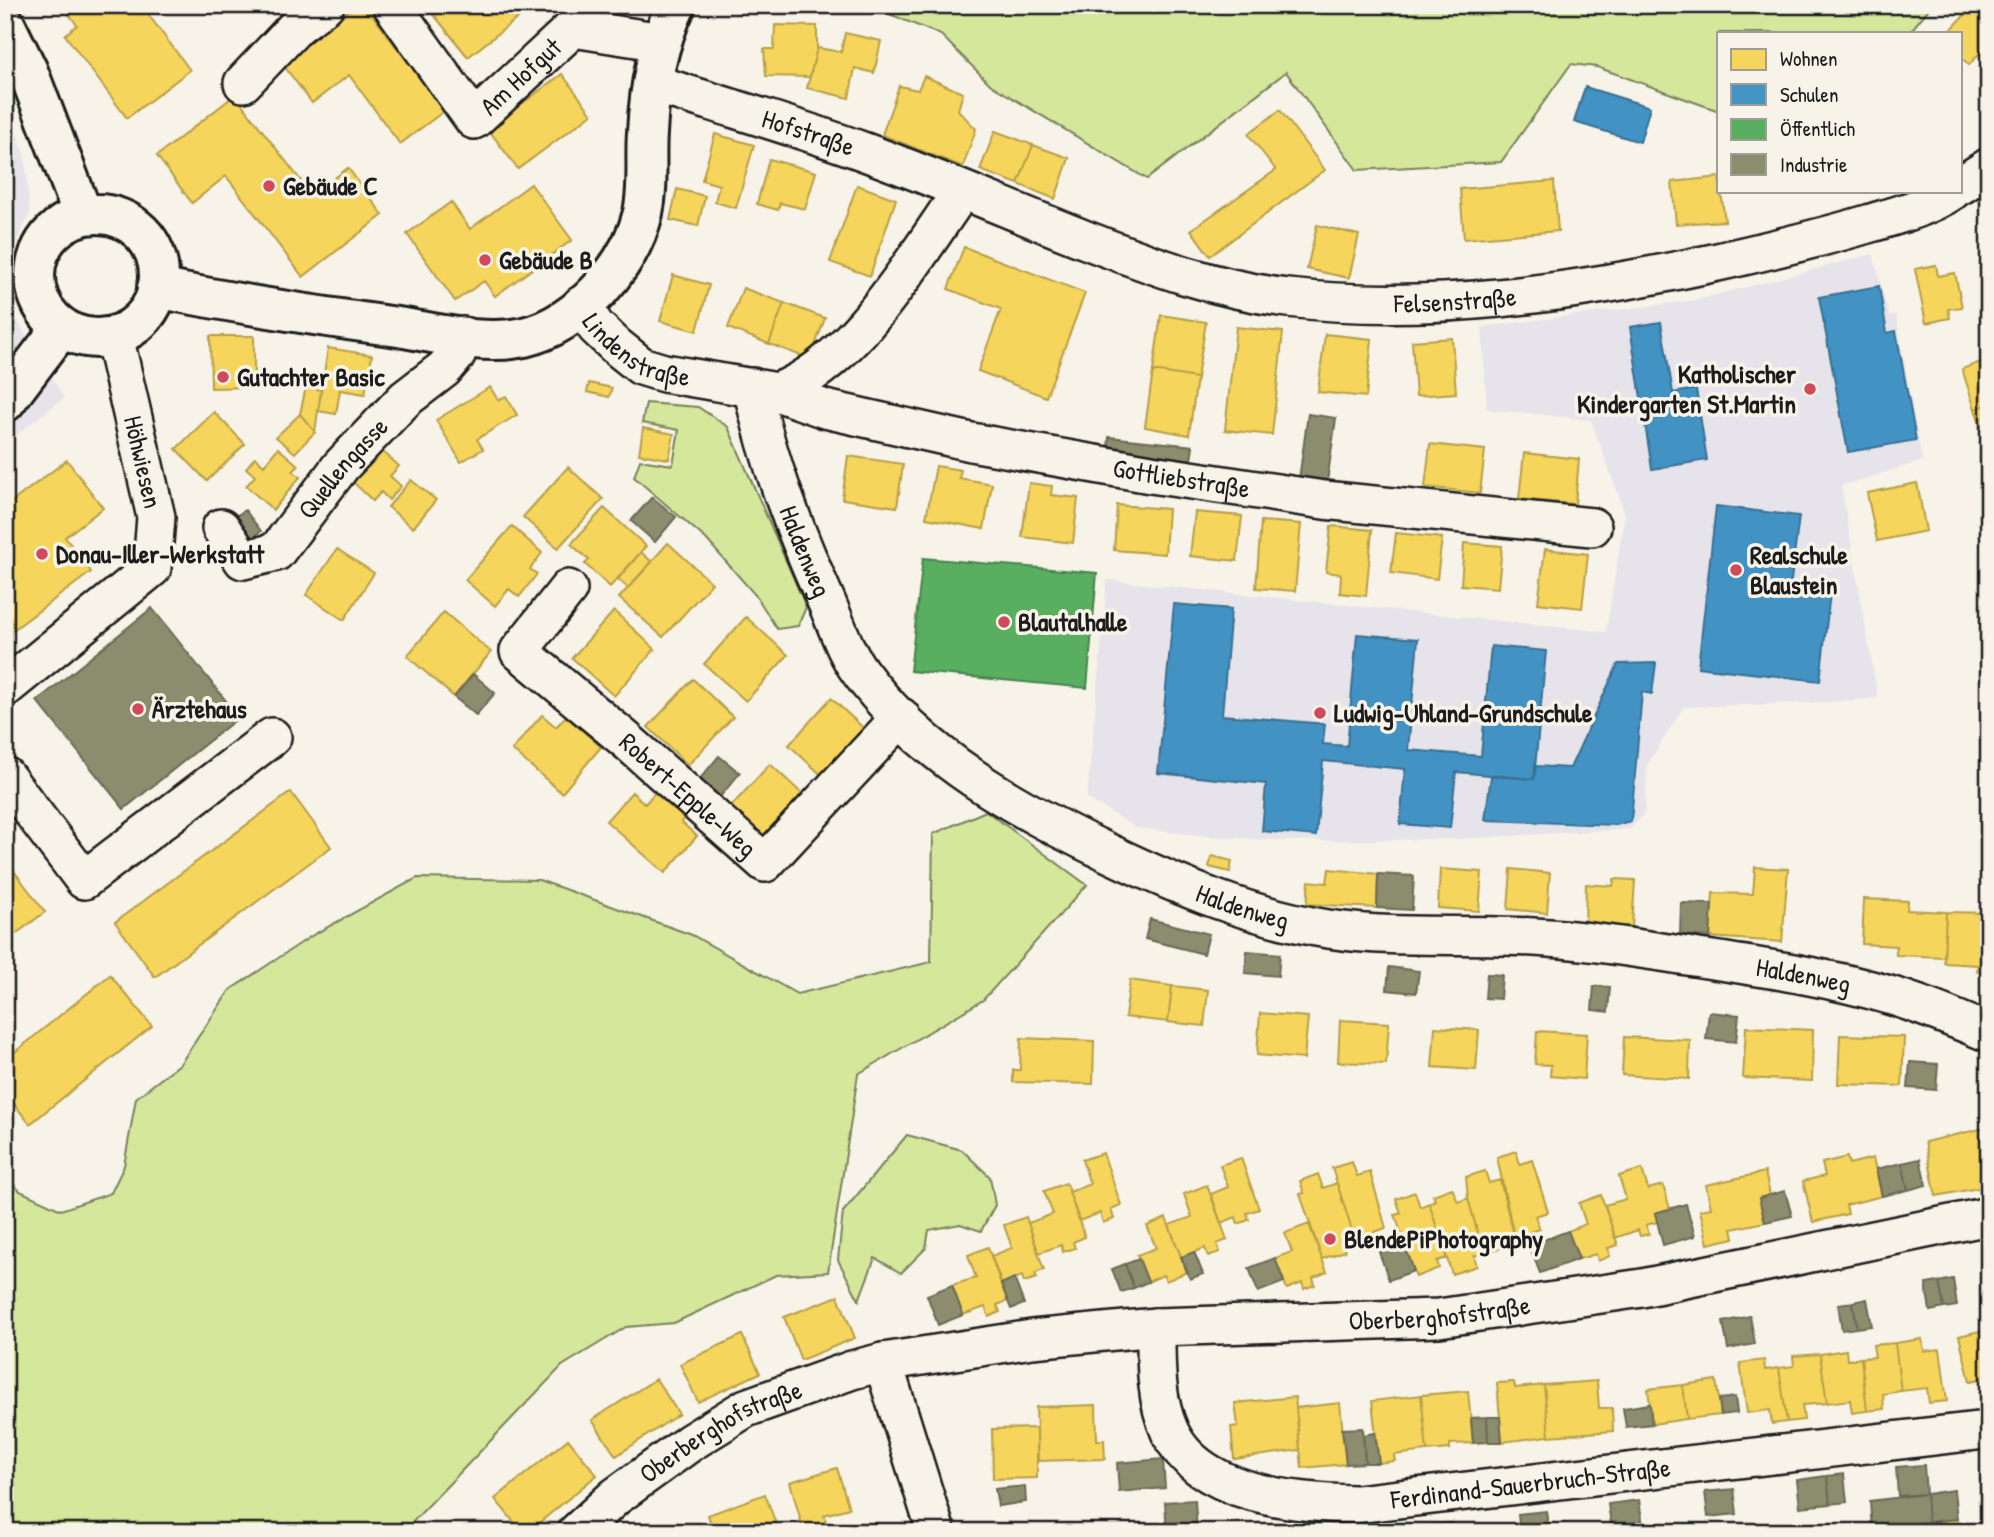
<svg xmlns="http://www.w3.org/2000/svg" width="1994" height="1537" viewBox="0 0 1994 1537" font-family="'Patrick Hand',sans-serif">
	<style>
		.built { fill: #e6e3ea }
		.green { fill: #d5e79b; stroke: #78825c; stroke-width: 2 }
		.homes { fill: #f6d55c; stroke: #b59e49; stroke-width: 2 }
		.schools { fill: #4393c3; stroke: #376f91; stroke-width: 2 }
		.public { fill: #5aae61; stroke: #47824c; stroke-width: 2 }
		.industry { fill: #8c8c6e; stroke: #6a6a55; stroke-width: 2 }
		.lines { fill: none; stroke-linecap: round; stroke-linejoin: round }
		.street-casing { stroke: #1c1c1c; stroke-width: 42 }
		.secondary-casing { stroke: #1c1c1c; stroke-width: 44 }
		.street { stroke: #f7f3e8; stroke-width: 37 }
		.secondary { stroke: #f7f3e8; stroke-width: 38 }
		.poi-dot { fill: #d1495b; stroke: #f7f3e8; stroke-width: 2.5 }
		.labels { text-anchor: middle; stroke-width: 7; stroke-linejoin: round; paint-order: stroke }
		.street-label { font-size: 26px; fill: #1c1c1c; stroke: #f7f3e8 }
		.poi-label { font-size: 26px; font-weight: bold; fill: #1c1c1c; stroke: #f7f3e8; text-anchor: start }
	</style>
	<rect width="100%" height="100%" fill="#f7f3e8"/>
	<filter id="ink" filterUnits="userSpaceOnUse"><feTurbulence type="fractalNoise" baseFrequency=".0143" numOctaves="2"/><feDisplacementMap in="SourceGraphic" scale="14" xChannelSelector="R" yChannelSelector="G"/><feConvolveMatrix kernelMatrix="1 2 1 2 8 2 1 2 1" color-interpolation-filters="sRGB"/></filter>
	<g filter="url(#ink)">
		<path class="built" d="M5,100L25,156L30,214L16,242L9,279L12,312L64,398L5,444Z
			M1873,254L1889,316L1896,315L1922,461L1841,486L1878,698L1832,702L1684,707L1647,765L1645,813L1630,829L1457,839L1287,841L1206,836L1136,828L1087,798L1107,580L1606,632L1625,513L1591,420L1487,409L1482,327L1697,300Z"/>
		<path class="green" d="M867,5H1932L1909,33H1719V111L1597,67L1571,64L1501,162L1357,170L1286,72L1147,179L991,85L941,35Z
			M646,403L698,407L728,427L806,607L798,626L777,629L757,597L706,539L634,477L640,460L673,465L679,430L642,423Z
			M986,811L1087,885L983,1000L858,1074L828,1272L776,1275L674,1323L626,1327L562,1366L403,1532H5V1176L20,1191L61,1210L111,1193L124,1166L136,1098L180,1064L230,990L313,935L417,878L539,880L692,935L797,994L931,962L933,834Z
			M907,1135L962,1150L990,1177L995,1205L981,1231L960,1224L929,1230L926,1248L901,1273L875,1258L859,1300L838,1260L843,1212Z"/>
		<path class="homes" d="M62,5H141L190,70L127,118L65,35L77,25Z
			M356,5H365L444,111L400,144L349,75L312,103L281,62Z
			M426,5H516L523,14L468,57Z
			M1974,5H1989V43L1969,65L1961,57V33H1948Z
			M775,25L817,26V48L810,77L766,76L764,49H774Z
			M845,33L881,41L874,73L855,68L849,98L807,88L817,48L841,52Z
			M562,74L592,114L518,169L488,129Z
			M924,76L963,93L958,110L976,129L963,167L882,135L899,86L918,90Z
			M235,95L312,195L348,168L383,215L303,277L226,176L192,203L157,156Z
			M1280,110L1325,170L1210,256L1191,230L1276,170L1248,134Z
			M995,131L1033,145L1018,184L980,170Z
			M715,134L754,145L736,208L715,202L719,185L702,180Z
			M1033,145L1069,158L1055,199L1018,184Z
			M769,159L816,172L805,209L780,203L778,210L757,204Z
			M1719,177L1725,221L1676,224L1672,182Z
			M1554,181L1558,231L1464,239L1460,189Z
			M531,184L572,240L495,296L484,281L455,301L407,234L451,202L470,229Z
			M857,185L896,199L870,276L830,262Z
			M677,189L705,196L698,226L670,220Z
			M1317,225L1359,235L1349,278L1307,269Z
			M964,247L1085,293L1046,397L978,371L1001,309L948,289Z
			M1936,265L1938,276L1955,273L1962,307L1948,309L1950,318L1926,323L1915,269Z
			M673,275L709,285L697,331L660,321Z
			M743,288L784,303L769,344L728,328Z
			M784,303L825,318L810,359L769,344Z
			M1161,315L1206,322L1197,378L1153,371Z
			M1236,327L1283,332L1272,435L1225,430Z
			M1325,334L1372,339L1366,397L1318,392Z
			M210,336H254V387L211,388Z
			M1452,338L1456,393L1416,396L1412,341Z
			M328,348L372,355L365,394L340,390L336,414L318,411Z
			M1989,359V404L1975,409L1962,369Z
			M1153,371L1197,378L1189,435L1145,427Z
			M589,383L612,388L609,397L587,392Z
			M306,387L321,390L315,432L300,414Z
			M490,387L498,400L506,396L517,415L477,439L483,449L461,462L436,420Z
			M1989,404V448L1975,409Z
			M214,412L245,444L207,481L176,449Z
			M300,414L315,432L295,453L276,437Z
			M643,428L674,434L669,459L639,454Z
			M1430,444L1485,450L1480,493L1425,487Z
			M278,448L299,466L293,471L300,477L273,510L246,486L255,476L246,468L255,457L264,465Z
			M381,450L399,466L390,476L401,486L389,500L381,492L373,501L353,482Z
			M1524,453L1579,459L1575,504L1519,499Z
			M848,456L903,464L897,507L842,499Z
			M67,460L103,508L65,537L91,572L5,636V507Z
			M936,466L961,470L959,478L992,484L984,529L926,518Z
			M568,467L603,499L558,548L523,517Z
			M411,480L436,500L413,528L388,507Z
			M1029,483L1052,486L1051,495L1078,498L1073,543L1022,537Z
			M1917,483L1926,531L1877,541L1867,493Z
			M1117,505L1168,509L1165,554L1114,550Z
			M604,508L646,546L610,587L585,564L589,560L571,544Z
			M1195,512L1242,516L1237,561L1190,556Z
			M1261,521L1301,524L1295,591L1256,588Z
			M512,526L542,553L530,569L537,574L519,597L509,589L495,606L465,580Z
			M1331,526L1372,530L1366,596L1340,593L1341,574L1326,572Z
			M1396,533L1442,538L1437,579L1391,573Z
			M668,543L712,583L663,637L619,598Z
			M1464,543L1502,546L1498,588L1461,585Z
			M337,549L374,573L344,620L306,595Z
			M1545,549L1588,554L1582,608L1538,603Z
			M641,552L652,562L628,588L618,579Z
			M614,611L655,649L614,696L572,658Z
			M444,612L491,652L454,697L407,656Z
			M746,617L788,655L746,701L704,664Z
			M693,679L733,717L688,765L648,727Z
			M831,698L872,736L830,783L789,745Z
			M542,715L556,727L566,716L601,747L562,793L512,750Z
			M770,764L810,801L766,849L726,812Z
			M662,784L691,810L681,822L697,836L665,873L606,821L632,792L645,804Z
			M291,792L331,847L155,977L115,922Z
			M1212,856L1232,861L1230,872L1209,867Z
			M5,859L45,912L5,942Z
			M1755,867L1788,869L1782,942L1710,937L1713,893L1753,894Z
			M1329,869L1378,874L1377,908L1307,904L1309,881L1327,883Z
			M1440,869L1482,872L1479,911L1438,908Z
			M1511,869L1550,873L1547,913L1508,909Z
			M1614,879L1635,880L1632,927L1585,925L1586,884L1613,886Z
			M1864,899L1908,901L1907,910L1946,912L1944,957L1896,955V946L1862,944Z
			M1946,912L1988,913L1989,972L1977,971L1978,965L1944,963Z
			M110,975L152,1026L30,1124L5,1093V1060Z
			M1130,980L1172,986L1168,1022L1125,1017Z
			M1172,986L1208,990L1204,1026L1168,1022Z
			M1260,1013L1308,1017L1304,1059L1257,1055Z
			M1340,1020L1389,1023L1386,1064L1338,1062Z
			M1435,1027L1479,1030L1476,1070L1432,1067Z
			M1746,1027L1813,1030L1812,1081L1743,1078Z
			M1537,1031L1587,1034L1584,1079L1550,1076L1551,1065L1535,1064Z
			M1840,1035L1904,1037L1902,1086L1838,1084Z
			M1624,1037L1690,1040L1689,1079L1622,1075Z
			M1021,1038L1094,1041L1093,1084L1013,1082V1070H1020Z
			M1989,1127V1186L1936,1196L1925,1142Z
			M1516,1151L1520,1164L1532,1160L1548,1212L1535,1216L1540,1229L1514,1237L1497,1157Z
			M1103,1153L1121,1205L1111,1209L1114,1219L1103,1223L1100,1213L1079,1221L1069,1192L1090,1184L1082,1160Z
			M1847,1157L1849,1164L1873,1158L1882,1196L1846,1205L1848,1214L1813,1222L1803,1181L1825,1176L1822,1163Z
			M1241,1158L1259,1209L1247,1213L1249,1220L1238,1224L1236,1217L1221,1223L1211,1194L1228,1187L1220,1165Z
			M1352,1162L1357,1176L1370,1172L1386,1228L1374,1232L1376,1240L1357,1246L1332,1168Z
			M1642,1169L1648,1189L1663,1185L1670,1209L1655,1213L1657,1222L1646,1225L1649,1234L1640,1236L1638,1230L1615,1238L1605,1205L1626,1199L1619,1176Z
			M1485,1171L1489,1183L1500,1180L1514,1237L1504,1239L1508,1246L1483,1253L1468,1198L1466,1177Z
			M1765,1172L1770,1195L1759,1198L1765,1222L1732,1229L1734,1238L1708,1244L1700,1210L1711,1208L1706,1185Z
			M1318,1174L1323,1188L1337,1183L1353,1234L1341,1238L1345,1251L1322,1259L1300,1194L1304,1193L1300,1181Z
			M1066,1183L1085,1237L1073,1242L1075,1248L1063,1252L1061,1245L1039,1253L1028,1223L1053,1214L1044,1191Z
			M1207,1185L1227,1240L1217,1244L1220,1252L1208,1256L1205,1248L1181,1257L1169,1225L1192,1217L1184,1194Z
			M1452,1188L1458,1202L1468,1198L1483,1253L1474,1256L1477,1266L1452,1274L1429,1203L1435,1200L1433,1195Z
			M1415,1192L1420,1207L1429,1203L1447,1258L1437,1261L1439,1268L1416,1277L1395,1215L1401,1213L1396,1199Z
			M1601,1195L1618,1245L1608,1248L1610,1256L1598,1261L1596,1254L1579,1259L1568,1231L1586,1224L1579,1203Z
			M1026,1217L1044,1270L1035,1273L1037,1278L1024,1282L1022,1276L1001,1284L991,1256L1012,1248L1004,1225Z
			M1166,1218L1187,1272L1166,1281L1163,1275L1148,1282L1137,1255L1156,1248L1147,1226Z
			M1309,1224L1327,1272L1313,1278L1315,1285L1304,1289L1302,1283L1287,1289L1275,1258L1292,1252L1285,1233Z
			M988,1247L1008,1301L997,1305L1000,1312L989,1317L985,1307L963,1315L952,1285L976,1278L968,1255Z
			M838,1296L855,1338L801,1360L784,1317Z
			M1984,1330L1987,1340H1989V1377L1970,1381L1959,1336Z
			M742,1335L760,1373L698,1402L680,1364Z
			M1922,1339L1924,1351L1940,1349L1947,1401L1929,1403L1927,1388L1901,1391L1895,1343Z
			M1895,1343L1901,1391L1883,1394L1884,1409L1867,1411L1861,1358L1875,1357L1873,1345Z
			M1846,1350L1847,1360L1861,1358L1867,1411L1852,1413L1850,1400L1827,1403L1820,1354Z
			M1820,1354L1827,1403L1802,1405L1804,1420L1787,1422L1779,1368L1794,1366L1793,1356Z
			M1764,1360L1765,1370L1779,1368L1787,1422L1772,1424L1770,1410L1747,1413L1740,1363Z
			M656,1379L679,1414L616,1456L592,1420Z
			M1716,1380L1721,1415L1687,1419L1683,1385Z
			M1597,1381L1599,1408H1612L1613,1431L1549,1436L1544,1385Z
			M1514,1382L1515,1388L1544,1385L1549,1436L1502,1442L1497,1383Z
			M1683,1385L1687,1419L1652,1424L1648,1389Z
			M1468,1391L1473,1443L1450,1444V1449L1427,1451L1421,1395Z
			M1421,1395L1427,1451L1394,1455L1395,1461L1379,1463L1372,1401Z
			M1295,1397L1300,1450L1234,1459L1231,1427L1238,1426L1235,1403Z
			M1340,1403L1346,1464L1302,1468L1296,1408Z
			M1096,1405L1097,1440H1104L1105,1459L1038,1461L1036,1407Z
			M1037,1428V1478L993,1479L992,1429Z
			M568,1439L597,1475L528,1532H522L495,1499Z
			M837,1468L849,1508L824,1515L829,1532H804L790,1482Z
			M765,1494L779,1532H714L708,1515Z
			M1957,1519L1958,1532H1901L1900,1525Z
			M1983,1521H1989V1532H1984Z"/>
		<path class="schools" d="M1585,87L1650,107L1640,142L1574,122Z
			M1879,286L1887,333L1896,331L1916,440L1848,452L1819,297Z
			M1661,322L1673,393L1696,389L1707,460L1652,469L1630,327Z
			M1716,506L1799,516L1790,589L1830,593L1820,681L1698,667Z
			M1174,604L1231,609L1222,715L1325,724L1323,744L1347,746L1357,634L1418,639L1408,750L1481,756L1491,646L1546,651L1534,779L1456,772L1450,828L1400,824L1405,769L1323,761L1316,836L1262,831L1266,784L1158,773Z
			M1656,663L1652,694L1642,692L1631,821L1616,825L1485,820L1491,776L1534,779L1536,766L1570,768L1618,664Z"/>
		<path class="public" d="M923,558L1097,573L1087,688L910,671Z"/>
		<path class="industry" d="M1308,414L1336,418L1327,482L1299,479Z
			M1109,437L1193,446L1190,468L1107,459Z
			M652,497L676,517L655,542L631,521Z
			M245,510L261,531L250,540L233,518Z
			M152,608L239,717L124,809L37,701Z
			M473,674L495,693L476,715L454,697Z
			M719,756L740,773L719,798L698,781Z
			M1378,874L1414,876L1412,910L1377,908Z
			M1681,903L1712,904L1710,937L1680,935Z
			M1150,919L1209,934L1204,954L1145,939Z
			M1247,951L1280,954L1278,976L1245,973Z
			M1389,967L1419,971L1416,993L1387,990Z
			M1487,974L1502,975L1500,999L1485,998Z
			M1594,986L1610,987L1608,1012L1592,1010Z
			M1709,1012L1739,1015L1736,1042L1706,1039Z
			M1910,1062L1938,1064L1936,1090L1908,1088Z
			M1920,1159L1926,1185L1908,1190L1902,1163Z
			M1902,1163L1908,1190L1882,1196L1876,1169Z
			M1785,1191L1792,1216L1765,1222L1759,1198Z
			M1686,1204L1695,1236L1663,1245L1655,1213Z
			M1568,1231L1579,1259L1540,1273L1529,1245Z
			M1404,1243L1414,1271L1389,1280L1379,1252Z
			M1194,1252L1203,1274L1190,1279L1181,1257Z
			M1275,1258L1284,1282L1258,1292L1249,1268Z
			M1139,1259L1148,1282L1134,1288L1125,1264Z
			M1125,1264L1134,1288L1121,1292L1112,1269Z
			M1014,1278L1024,1304L1011,1309L1001,1284Z
			M1953,1279L1957,1306L1944,1308L1939,1282Z
			M1939,1282L1944,1308L1930,1311L1926,1284Z
			M952,1285L963,1315L938,1325L927,1295Z
			M1867,1299L1872,1326L1857,1328L1853,1302Z
			M1853,1302L1857,1328L1842,1330L1838,1304Z
			M1750,1316L1755,1344L1728,1349L1723,1322Z
			M1735,1397L1737,1413L1721,1415L1719,1399Z
			M1650,1404L1652,1424L1626,1427L1623,1408Z
			M1487,1417H1500L1502,1442H1488Z
			M1487,1417L1488,1442L1473,1443L1471,1418Z
			M1363,1428L1365,1463L1346,1464L1342,1429Z
			M1375,1433L1379,1463H1365L1363,1435Z
			M1163,1459L1165,1488L1119,1492L1117,1463Z
			M1924,1465L1926,1494L1898,1496L1896,1467Z
			M1844,1474L1847,1502L1830,1504L1827,1476Z
			M1827,1476L1830,1504L1800,1507L1797,1480Z
			M1025,1486L1026,1502L998,1506L995,1489Z
			M1734,1489L1737,1514L1708,1517L1705,1492Z
			M1954,1490L1957,1519L1928,1522L1926,1494Z
			M1926,1494L1928,1522L1900,1525L1901,1532H1872L1870,1501Z
			M1195,1500L1197,1532H1167L1165,1502Z
			M1639,1500L1643,1526L1612,1530L1608,1504Z
			M1546,1511L1549,1532H1520L1518,1514Z
			M1452,1523L1454,1532H1424V1526Z
			M1264,1527L1287,1532H1264Z"/>
		<g class="lines">
			<defs>
				<g id="street">
					<path id="s1" d="M392,5L474,120L573,28L662,42"/>
					<path d="M243,83L297,26L325,5"/>
					<path id="s2" d="M652,83C723,106 795,126 865,152C939,179 1012,211 1086,240C1151,265 1218,290 1288,298C1428,314 1575,293 1713,263C1766,251 1818,239 1871,223C1898,215 1928,207 1952,191"/>
					<path d="M1961,185L1989,167"/>
					<path id="s3" d="M581,305L596,327L616,346L641,366L664,373L777,392L825,409L971,442L1151,474L1324,500L1592,527"/>
					<path id="s4" d="M752,387C769,464 795,531 827,603C837,626 845,652 860,672C922,757 1018,810 1111,854C1180,887 1252,917 1328,929C1401,940 1475,932 1549,938C1597,941 1646,950 1693,957C1758,967 1825,976 1889,995C1923,1005 1956,1019 1989,1033"/>
					<path d="M777,392C855,363 915,257 962,191"/>
					<path id="s5" d="M221,528L243,560L276,552L341,466L405,399L444,369L456,355L463,336"/>
					<path id="s6" d="M568,589L519,651L626,740L765,863L901,717"/>
					<path d="M5,688L152,568L156,517L114,336"/>
					<path d="M5,776L84,880L272,737"/>
					<path id="s7" d="M1156,1327C1156,1362 1155,1399 1170,1432C1200,1495 1296,1503 1356,1504L1977,1431"/>
					<path d="M883,1362L936,1532"/>
					<path id="s8" d="M577,1532L615,1497L691,1442L746,1408L852,1370L883,1362L1032,1339L1156,1327L1439,1318L1642,1288L1989,1216"/>
				</g>
				<path id="secondary" d="M5,24L28,71L83,215
					M35 276a62 62 0 1 1 124 0a62 62 0 1 1-124 0Z
					M157,288C237,304 317,316 398,327C437,333 483,346 524,337C579,324 630,266 643,213C649,186 645,160 647,133C649,90 657,45 676,5
					M5,402L62,327"/>
			</defs>
			<use href="#street" class="street-casing"/>
			<use href="#secondary" class="secondary-casing"/>
			<use href="#street" class="street"/>
			<use href="#secondary" class="secondary"/>
		</g>
	</g>
	<g class="poi-dot">
		<circle cx="269" cy="186" r="7"/>
		<circle cx="485" cy="260" r="7"/>
		<circle cx="223" cy="377" r="7"/>
		<circle cx="1810" cy="389" r="7"/>
		<circle cx="42" cy="554" r="7"/>
		<circle cx="1736" cy="570" r="7"/>
		<circle cx="1004" cy="622" r="7"/>
		<circle cx="138" cy="709" r="7"/>
		<circle cx="1320" cy="713" r="7"/>
		<circle cx="1330" cy="1239" r="7"/>
	</g>
	<g class="labels">
		<g class="street-label">
			<text dy="9" stroke="none"><textPath href="#s1" startOffset="205">Am Hofgut</textPath></text>
			<text dy="9" stroke="none"><textPath href="#s2" startOffset="164">Hofstraße</textPath></text>
			<text dy="9" stroke="none"><textPath href="#s2" startOffset="840">Felsenstraße</textPath></text>
			<text dy="9" stroke="none"><textPath href="#s3" startOffset="75">Lindenstraße</textPath></text>
			<text transform="translate(143 462) rotate(77)" y="9">Höhwiesen</text>
			<text dy="9" stroke="none"><textPath href="#s5" startOffset="180">Quellengasse</textPath></text>
			<text dy="9" stroke="none"><textPath href="#s3" startOffset="639">Gottliebstraße</textPath></text>
			<text dy="9" stroke="none"><textPath href="#s4" startOffset="173">Haldenweg</textPath></text>
			<text dy="9" stroke="none"><textPath href="#s6" startOffset="301">Robert-Epple-Weg</textPath></text>
			<text dy="9" stroke="none"><textPath href="#s4" startOffset="761">Haldenweg</textPath></text>
			<text dy="9" stroke="none"><textPath href="#s4" startOffset="1328">Haldenweg</textPath></text>
			<text dy="9" stroke="none"><textPath href="#s8" startOffset="914">Oberberghofstraße</textPath></text>
			<text dy="9" stroke="none"><textPath href="#s8" startOffset="177">Oberberghofstraße</textPath></text>
			<text dy="9" stroke="none"><textPath href="#s7" startOffset="492">Ferdinand-Sauerbruch-Straße</textPath></text>
		</g>
		<g class="poi-label">
			<text x="283" y="195">Gebäude C</text>
			<text x="499" y="269">Gebäude B</text>
			<text x="1796" y="383" text-anchor="end">Katholischer<tspan x="1796" dy="30">Kindergarten St.Martin</tspan></text>
			<text x="237" y="386">Gutachter Basic</text>
			<text x="56" y="563">Donau-Iller-Werkstatt</text>
			<text x="1750" y="564">Realschule<tspan x="1750" dy="30">Blaustein</tspan></text>
			<text x="1018" y="631">Blautalhalle</text>
			<text x="152" y="718">Ärztehaus</text>
			<text x="1334" y="722">Ludwig-Uhland-Grundschule</text>
			<text x="1344" y="1248">BlendePiPhotography</text>
		</g>
	</g>
	<rect width="1994" height="1537" fill="none" stroke="#f7f3e8" stroke-width="28"/>
	<rect x="14" y="14" width="1966" height="1509" fill="none" stroke="#1c1c1c" stroke-width="2.5" filter="url(#ink)"/>
	<rect x="1717" y="32" width="245" height="161" fill="#f7f3e8" stroke="#9f9d96" stroke-width="2"/>
	<rect x="1731" y="49" width="35" height="21" fill="#f6d55c" stroke="#9f9d96" stroke-width="2"/>
	<text x="1780" y="66" font-size="21" fill="#1c1c1c">Wohnen</text>
	<rect x="1731" y="84" width="35" height="21" fill="#4393c3" stroke="#9f9d96" stroke-width="2"/>
	<text x="1780" y="102" font-size="21" fill="#1c1c1c">Schulen</text>
	<rect x="1731" y="119" width="35" height="21" fill="#5aae61" stroke="#9f9d96" stroke-width="2"/>
	<text x="1780" y="136" font-size="21" fill="#1c1c1c">Öffentlich</text>
	<rect x="1731" y="154" width="35" height="21" fill="#8c8c6e" stroke="#9f9d96" stroke-width="2"/>
	<text x="1780" y="172" font-size="21" fill="#1c1c1c">Industrie</text>
</svg>
